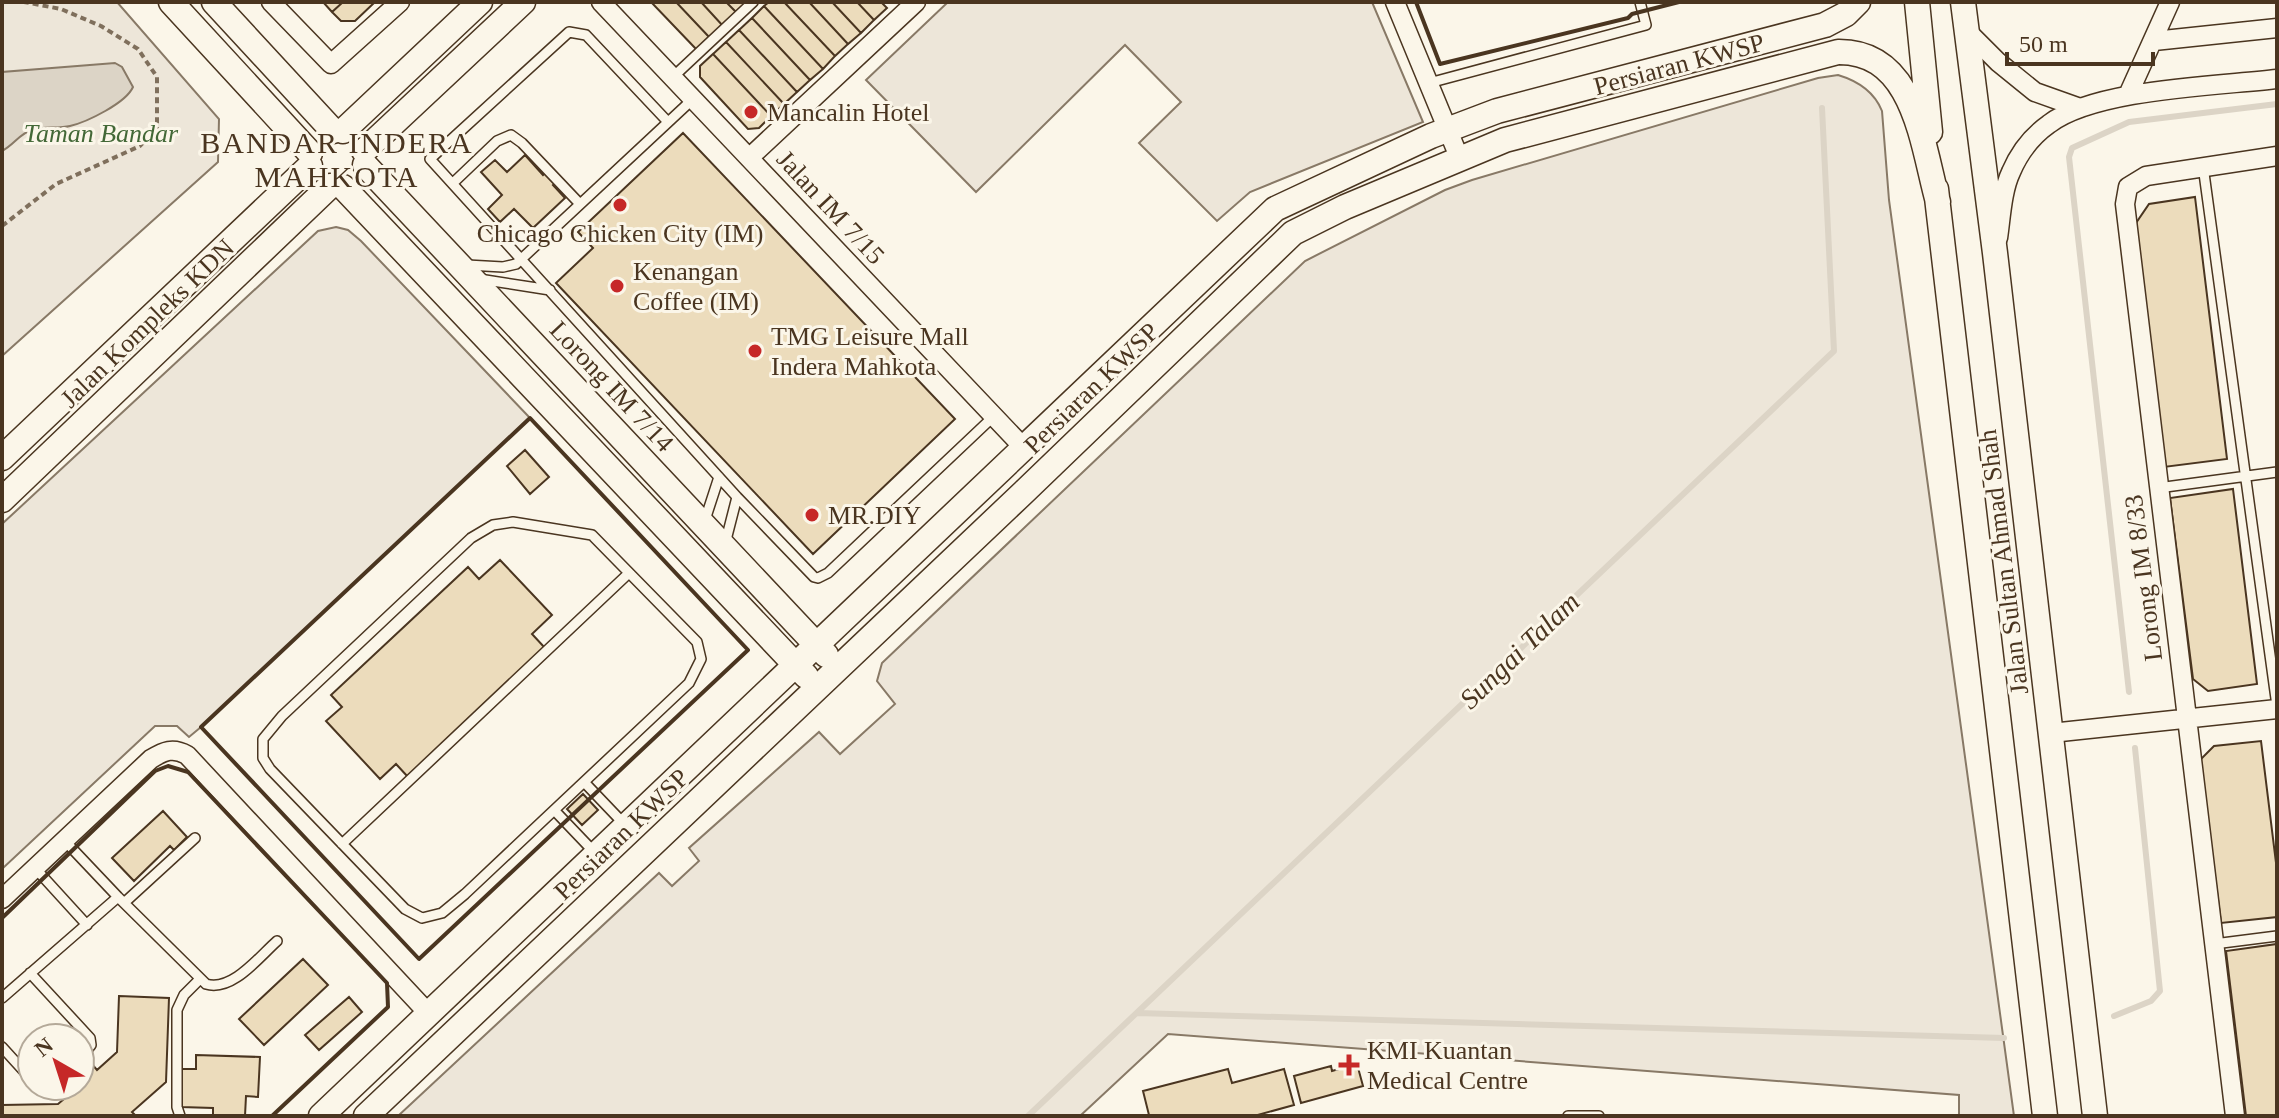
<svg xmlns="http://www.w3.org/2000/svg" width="2279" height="1118" viewBox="0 0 2279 1118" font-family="'Times New Roman',serif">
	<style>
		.green { fill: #ede6d9; stroke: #887966; stroke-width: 2 }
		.water { fill: #dcd4c6; stroke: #887966; stroke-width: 2 }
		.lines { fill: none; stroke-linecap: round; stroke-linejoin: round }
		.stream { stroke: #dcd4c6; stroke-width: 6 }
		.building { fill: #ecdcbc; stroke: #4a3520; stroke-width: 2 }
		.lane-casing { stroke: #4a3520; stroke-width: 12 }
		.street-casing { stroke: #4a3520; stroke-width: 21 }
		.secondary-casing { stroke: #4a3520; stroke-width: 27 }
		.path { stroke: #7f6f5c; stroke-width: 4; stroke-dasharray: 6 4; stroke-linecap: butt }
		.lane { stroke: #fbf6e9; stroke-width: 9 }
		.street { stroke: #fbf6e9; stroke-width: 18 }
		.secondary { stroke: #fbf6e9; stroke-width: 24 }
		.wall { stroke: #4a3520; stroke-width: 4 }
		.poi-dot { fill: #c62828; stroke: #fbf6e9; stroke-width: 3 }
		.labels { text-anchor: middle; stroke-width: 6; stroke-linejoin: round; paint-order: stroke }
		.street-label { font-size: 26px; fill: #4a3520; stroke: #fbf6e9 }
		.poi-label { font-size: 26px; fill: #4a3520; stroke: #fbf6e9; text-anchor: start }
		.park-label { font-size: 26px; font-style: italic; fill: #436837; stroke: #fbf6e9 }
		.water-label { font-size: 28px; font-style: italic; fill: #4a3520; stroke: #fbf6e9 }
		.quarter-label { font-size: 30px; letter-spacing: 2px; fill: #4a3520; stroke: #fbf6e9 }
	</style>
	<rect width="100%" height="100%" fill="#fbf6e9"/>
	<path class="green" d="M2,2H117L219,119L218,162L2,356Z
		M948,2H1372L1423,122L1250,192L1217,221L1139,143L1181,102L1125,45L976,192L866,80Z
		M1838,75C1858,81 1874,91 1882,111L1889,200L2014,1116H1959V1095L1168,1034L1080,1116H398L659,873L672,886L699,861L689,848L819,732L840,754L895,704L877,681L882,663L1305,261L1445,190L1472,180L1818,78Z
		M336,227L348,230L361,241L530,418L201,727L189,737L177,726H155L2,869V524L318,231Z"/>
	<path class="water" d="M115,63L122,67L133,87C126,103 87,122 70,126C58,129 44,126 32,130C20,133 14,145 2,151V72Z"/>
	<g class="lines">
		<path class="stream" d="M2129,692L2069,157L2072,148L2129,122L2277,104
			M1137,1013L2004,1038
			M2114,1016L2151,1001L2160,991L2135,748
			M1028,1116L1834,351L1822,108"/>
	</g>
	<path class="building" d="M323,2H343L332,12Z
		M343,2H375L355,21H341L332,12Z
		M651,2H676L710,38L697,50Z
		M676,2H701L723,26L710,38Z
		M701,2H726L737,13L723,26Z
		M726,2H749L737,13Z
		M769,2H784L835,56L823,69L764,6Z
		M784,2H809L848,44L835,56Z
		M809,2H832L861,33L848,44Z
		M832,2H857L874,20L861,33Z
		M857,2H881L887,8L874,20Z
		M764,6L823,69L810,80L752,18Z
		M752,18L810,80L797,92L739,30Z
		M739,30L797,92L784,104L726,42Z
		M726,42L784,104L771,116L713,54Z
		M713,54L771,116L759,128L748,129L700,77V66Z
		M683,133L955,419L813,554L556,283L593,248L578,232Z
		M525,155L543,175L551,168L560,179L553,185L565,198L533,228L514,209L500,222L488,209L502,195L481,172L495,160L507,172Z
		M2195,197L2227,459L2164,467L2134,226L2149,204Z
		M525,450L549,477L530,494L507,466Z
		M2233,489L2257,684L2208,691L2193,679L2170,498Z
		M500,560L552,615L532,634L545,648L408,777L396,764L380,779L326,721L342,707L331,695L468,567L479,579Z
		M2261,741L2277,871V917L2221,923L2200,760L2214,746Z
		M583,794L598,810L582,825L567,809Z
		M163,811L187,837L174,850L170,846L134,881L112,858Z
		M2277,944V1116H2246L2226,951Z
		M303,959L328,985L264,1045L239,1019Z
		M119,996L169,998L166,1082L132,1112L136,1116H2V1105L58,1104L76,1089L73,1086H80V1050L97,1070L117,1052Z
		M349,997L362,1012L319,1050L305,1035Z
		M196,1055L260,1057L258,1097L246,1096L245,1116H213V1108L181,1107L182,1069H196Z
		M1357,1064L1363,1086L1301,1103L1294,1076L1331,1066L1332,1071Z
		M1228,1069L1232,1083L1284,1069L1294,1105L1254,1116H1146L1149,1115L1143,1091Z"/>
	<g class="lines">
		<defs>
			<path id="lane" d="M673,77L753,2
				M1429,83L1646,25L1640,2
				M668,122L586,35L569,32L430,159L737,497L814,577L818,578L828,573L993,417
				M2203,166L2277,706
				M453,183L497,141L511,135L522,143L580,204
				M467,265L503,267L516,264L693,99
				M479,279L550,290
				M2158,488L2277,472
				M513,522L592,535L697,642L701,659L689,683L465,894L442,913L422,918L405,909L270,769L263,758V739L282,716L471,538L493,525Z
				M704,523L719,477
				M725,544L737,497
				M584,782L626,826
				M554,810L596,854
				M64,840L118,897L206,984C232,992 259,957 277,941
				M342,844L629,573
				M35,868L87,925
				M124,903L195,838
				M2214,944L2277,936
				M30,973L90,1038L91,1045L84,1054
				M2,998L118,897
				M2,1047L32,1080
				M180,1116L177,1107V1010L184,995L199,980
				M1568,1116H1599"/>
			<path id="street" d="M271,2L331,64L400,2
				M601,2L1024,448
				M1395,2L1459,157
				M1965,29L1998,62L2035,92L2080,108
				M2154,41L2277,28
				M2128,95L2170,2
				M749,158L916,2
				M1998,238C2001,218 2002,191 2011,172C2019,153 2032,136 2049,124C2095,89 2217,86 2277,79
				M2051,733L2277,709
				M2,899L151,759C164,751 173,747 187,755L428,1013
				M2235,1116L2125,204L2128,187L2146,176L2277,156"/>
			<path id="secondary" d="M171,2L310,153
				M214,2L333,131
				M1917,2L1930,132
				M1963,2L1995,253L2095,1116
				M343,131L480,2
				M364,151L523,2
				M365,165L826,655
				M343,187L806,676
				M1936,189L2045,1116
				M2,458L310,166
				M2,500L330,186
				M321,1116L1275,209L1431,136L1497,111L1825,25L1846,14L1858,2
				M366,1116L1024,492L1293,233L1345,207L1505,140L1838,52C1915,51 1922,145 1938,202"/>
		</defs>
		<use href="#lane" class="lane-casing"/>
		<use href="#street" class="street-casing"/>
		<use href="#secondary" class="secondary-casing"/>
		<path class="path" d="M2,226L56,184L140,146L157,128V77L138,49L101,26L61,9L24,2"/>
		<use href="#lane" class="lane"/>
		<use href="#street" class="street"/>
		<use href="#secondary" class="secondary"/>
		<path class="wall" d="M1416,2L1440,64L1628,18L1632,14L1679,2
			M530,418L748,650L419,959L201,727Z
			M2,918L155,771L168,766L188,772L387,983L388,1007L272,1116"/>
	</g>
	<g class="poi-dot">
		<circle cx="751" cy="112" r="8"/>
		<circle cx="620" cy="205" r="8"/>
		<circle cx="617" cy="286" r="8"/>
		<circle cx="755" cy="351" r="8"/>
		<circle cx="812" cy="515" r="8"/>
		<path d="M1345 1053h8v8h8v8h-8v8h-8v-8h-8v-8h8z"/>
	</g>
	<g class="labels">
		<g class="street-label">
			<text transform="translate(1679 64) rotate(-15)" y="9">Persiaran KWSP</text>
			<text transform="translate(831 207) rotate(47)" y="9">Jalan IM 7/15</text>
			<text transform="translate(147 323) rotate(-44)" y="9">Jalan Kompleks KDN</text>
			<text transform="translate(612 386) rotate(47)" y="9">Lorong IM 7/14</text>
			<text transform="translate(1091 388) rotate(-44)" y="9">Persiaran KWSP</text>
			<text transform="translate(2003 562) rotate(-97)" y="9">Jalan Sultan Ahmad Shah</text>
			<text transform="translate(2143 578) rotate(-97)" y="9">Lorong IM 8/33</text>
			<text transform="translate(621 834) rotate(-44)" y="9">Persiaran KWSP</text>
		</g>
		<g class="poi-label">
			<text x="767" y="121">Mancalin Hotel</text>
			<text x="620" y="242" text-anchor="middle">Chicago Chicken City (IM)</text>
			<text x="633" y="280">Kenangan<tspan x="633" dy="30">Coffee (IM)</tspan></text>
			<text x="771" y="345">TMG Leisure Mall<tspan x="771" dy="30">Indera Mahkota</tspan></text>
			<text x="828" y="524">MR.DIY</text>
			<text x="1367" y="1059">KMI Kuantan<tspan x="1367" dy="30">Medical Centre</tspan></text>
		</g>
		<g class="park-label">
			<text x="101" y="142">Taman Bandar</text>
		</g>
		<g class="water-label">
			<text transform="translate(1519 650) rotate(-44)" y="10">Sungai Talam</text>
		</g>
		<g class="quarter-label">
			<text x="337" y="153">BANDAR INDERA<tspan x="337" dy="34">MAHKOTA</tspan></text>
		</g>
	</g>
	<rect width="2279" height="1118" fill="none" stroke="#4a3520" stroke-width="8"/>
	<g transform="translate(56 1062) rotate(321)"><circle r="38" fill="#fbf6e9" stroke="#b4a999" stroke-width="2"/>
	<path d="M0-6L14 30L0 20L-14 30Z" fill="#c62828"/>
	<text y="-12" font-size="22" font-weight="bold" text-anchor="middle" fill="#4a3520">N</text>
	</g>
	<path d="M2007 52v12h146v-12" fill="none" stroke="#4a3520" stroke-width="4"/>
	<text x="2019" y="52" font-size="24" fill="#4a3520" stroke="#fbf6e9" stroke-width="6" paint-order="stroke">50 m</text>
</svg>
